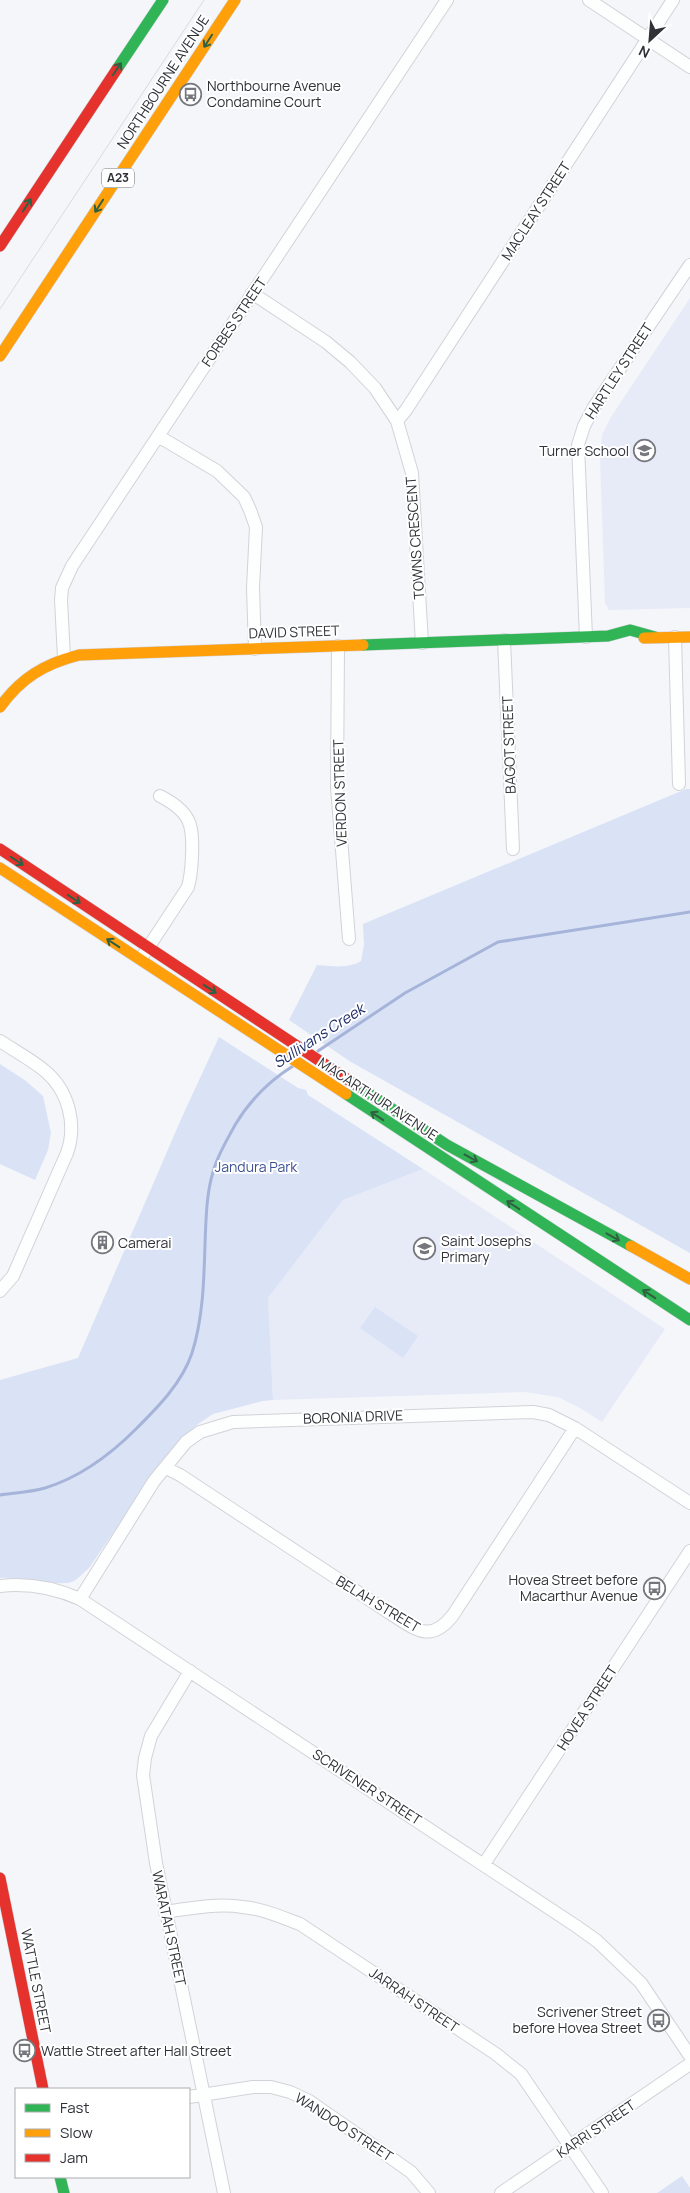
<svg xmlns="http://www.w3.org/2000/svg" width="690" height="2193" viewBox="0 0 690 2193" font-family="Manrope,sans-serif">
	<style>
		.built { fill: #e7ebf7 }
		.green { fill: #dae2f6 }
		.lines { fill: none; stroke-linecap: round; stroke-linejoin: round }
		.stream { stroke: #a6b4d9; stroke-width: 3 }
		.street-casing { stroke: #d1d3d8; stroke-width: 14 }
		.fast-casing { stroke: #d1d3d8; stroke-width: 12 }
		.slow-casing { stroke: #d1d3d8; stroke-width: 12 }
		.jam-casing { stroke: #d1d3d8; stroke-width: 12 }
		.street { stroke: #fdfefe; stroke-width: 12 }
		.fast { stroke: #30b455; stroke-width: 11 }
		.slow { stroke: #ff9f0a; stroke-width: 11 }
		.jam { stroke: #e5322d; stroke-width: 11 }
		.tram { stroke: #dadbdc; stroke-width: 1 }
		.oneway { stroke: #306042 }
		.labels { text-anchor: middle; stroke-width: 4; stroke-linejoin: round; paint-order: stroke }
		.shield { fill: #fff; stroke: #6e7074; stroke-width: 1 }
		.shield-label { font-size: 12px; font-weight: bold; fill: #303238 }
		.street-label { font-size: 14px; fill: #303238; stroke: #fff }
		.poi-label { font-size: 14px; fill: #303238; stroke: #fff; text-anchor: start }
		.park-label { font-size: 14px; fill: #3c5091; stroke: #fff }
		.water-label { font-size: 15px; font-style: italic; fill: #1b2a67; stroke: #fff }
	</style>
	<rect width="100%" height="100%" fill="#f4f6fa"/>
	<path class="built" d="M690,298V608L609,610L605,603L600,458L602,435L611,417Z
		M423,1169L665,1329L602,1422L580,1408L558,1397L524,1392L273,1400L268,1298L343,1200Z"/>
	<path class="green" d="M686,789H690V1253L351,1062L289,1020L317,965C331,966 348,969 361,961L364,945L363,924Z
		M219,1037L298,1088L306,1090L308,1095L423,1169L343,1200L268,1298L273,1400L263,1401L213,1414L198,1424L165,1457L89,1568C84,1572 79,1578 74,1581C61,1588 18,1576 0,1578V1380L78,1358L182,1117Z
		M0,1064L26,1081L43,1096L51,1133L48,1150L35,1180L0,1164Z
		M375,1307L418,1336L403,1358L360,1328Z
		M682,2176L690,2188V2193H657Z"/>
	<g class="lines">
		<path class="stream" d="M318,1051L405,993L498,942L690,912
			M0,1495C15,1493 31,1492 45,1488C81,1477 110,1455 136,1429C158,1407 182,1383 192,1353C203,1319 204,1280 205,1244C206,1221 206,1195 213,1172C217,1156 227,1140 235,1125C250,1100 269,1081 293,1066"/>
		<defs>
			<path id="street" d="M589,0L690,67
				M252,293L326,342L350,362L375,388L397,421L412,473L422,643
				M397,421L406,410L673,0
				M158,436L217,471L244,497L250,510L256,527L253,588L255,649
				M586,637L578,445L584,426L594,407L690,265
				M675,637L679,784
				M504,640L513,849
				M338,646L337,787L349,939
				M64,658L61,600L62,588L72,566L447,0
				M144,954L188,887C192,873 194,839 190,825C186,811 172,802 160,796
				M0,1041C15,1051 32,1060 45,1071C69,1091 77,1125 67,1153L13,1276L0,1291
				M166,1468L180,1475L388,1612C414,1628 430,1645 453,1615L575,1428
				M0,1586C27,1583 55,1588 80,1599L576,1926L597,1941L641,1983L690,2056
				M80,1599L154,1481L186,1442L200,1432L233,1422L533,1412L549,1415L575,1428L690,1503
				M190,1671L151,1736L145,1758L143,1775L156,1863L224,2193
				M484,1864L690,1551
				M165,1912C191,1908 218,1903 243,1907C263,1909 281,1917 300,1924L496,2054L521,2074L602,2193
				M189,2097L253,2087H271L290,2092L309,2101L384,2153L411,2172L429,2193
				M501,2193L690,2064"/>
			<path id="fast" d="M117,69L163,0
				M363,645L608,636L630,630L655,637
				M356,1085L447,1145L631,1246
				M346,1094L690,1320
				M60,2177L64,2193"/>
			<path id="slow" d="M0,356L235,0
				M644,638L690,637
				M0,707C21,678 44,664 79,655L363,645
				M0,868L346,1094
				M631,1246L690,1279"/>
			<path id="jam" d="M0,246L117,69
				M0,849L356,1085
				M0,1878L43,2089"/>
		</defs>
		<use href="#street" class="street-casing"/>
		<use href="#fast" class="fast-casing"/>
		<use href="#slow" class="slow-casing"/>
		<use href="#jam" class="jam-casing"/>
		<use href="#street" class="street"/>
		<use href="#fast" class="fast"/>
		<use href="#slow" class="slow"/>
		<use href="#jam" class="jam"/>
		<path class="tram" d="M0,309L204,0"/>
	</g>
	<defs><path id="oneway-shaft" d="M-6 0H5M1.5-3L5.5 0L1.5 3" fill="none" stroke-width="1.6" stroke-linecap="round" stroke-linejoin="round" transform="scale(1.25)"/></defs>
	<g class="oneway">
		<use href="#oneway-shaft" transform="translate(208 41) rotate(123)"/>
		<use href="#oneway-shaft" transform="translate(117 69) rotate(-56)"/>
		<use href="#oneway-shaft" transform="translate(27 205) rotate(-57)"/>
		<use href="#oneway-shaft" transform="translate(99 206) rotate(123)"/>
		<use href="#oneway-shaft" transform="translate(17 861) rotate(34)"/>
		<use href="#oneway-shaft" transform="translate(74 899) rotate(34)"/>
		<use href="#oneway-shaft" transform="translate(113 943) rotate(-147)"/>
		<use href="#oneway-shaft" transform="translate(210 989) rotate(33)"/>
		<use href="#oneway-shaft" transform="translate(377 1116) rotate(-147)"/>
		<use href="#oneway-shaft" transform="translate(471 1158) rotate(29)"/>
		<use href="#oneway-shaft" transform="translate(513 1205) rotate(-147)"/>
		<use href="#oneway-shaft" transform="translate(613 1237) rotate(29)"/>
		<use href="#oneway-shaft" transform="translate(649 1294) rotate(-147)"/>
	</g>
	<defs>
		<symbol id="bus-ring" viewBox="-11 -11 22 22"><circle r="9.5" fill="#fff" stroke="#75777c" stroke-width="1.5"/><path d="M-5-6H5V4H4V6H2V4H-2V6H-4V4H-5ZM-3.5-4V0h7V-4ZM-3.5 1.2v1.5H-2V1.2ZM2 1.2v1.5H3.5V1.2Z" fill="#75777c"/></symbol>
		<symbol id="school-ring" viewBox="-11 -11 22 22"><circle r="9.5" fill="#fff" stroke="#75777c" stroke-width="1.5"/><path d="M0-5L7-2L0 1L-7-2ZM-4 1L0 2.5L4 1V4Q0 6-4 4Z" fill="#75777c"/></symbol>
		<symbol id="building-ring" viewBox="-11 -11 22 22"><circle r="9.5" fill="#fff" stroke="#75777c" stroke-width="1.5"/><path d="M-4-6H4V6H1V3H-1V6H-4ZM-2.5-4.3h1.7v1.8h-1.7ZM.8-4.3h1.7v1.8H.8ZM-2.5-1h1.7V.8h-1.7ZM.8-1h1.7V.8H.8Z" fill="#75777c"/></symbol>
	</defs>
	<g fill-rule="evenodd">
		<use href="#bus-ring" x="178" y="82" width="25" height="25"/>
		<use href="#school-ring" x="632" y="438" width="25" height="25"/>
		<use href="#building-ring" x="90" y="1230" width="25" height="25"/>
		<use href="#school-ring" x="412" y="1236" width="25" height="25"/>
		<use href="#bus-ring" x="642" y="1576" width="25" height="25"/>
		<use href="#bus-ring" x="646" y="2008" width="25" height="25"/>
		<use href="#bus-ring" x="12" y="2038" width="25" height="25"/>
	</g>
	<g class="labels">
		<rect class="shield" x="102" y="168.5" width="32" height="19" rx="4"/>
		<g class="shield-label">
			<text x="118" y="182">A23</text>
		</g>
		<g class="street-label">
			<text transform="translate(163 82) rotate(-57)" y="5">NORTHBOURNE AVENUE</text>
			<text transform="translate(536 211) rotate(-57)" y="5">MACLEAY STREET</text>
			<text transform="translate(234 322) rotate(-56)" y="5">FORBES STREET</text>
			<text transform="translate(619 371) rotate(-57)" y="5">HARTLEY STREET</text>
			<text transform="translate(415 538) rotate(-94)" y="5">TOWNS CRESCENT</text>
			<text transform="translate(294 632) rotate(-2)" y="5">DAVID STREET</text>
			<text transform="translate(509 745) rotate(-92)" y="5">BAGOT STREET</text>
			<text transform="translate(340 793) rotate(-92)" y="5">VERDON STREET</text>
			<text transform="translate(378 1099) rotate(33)" y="5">MACARTHUR AVENUE</text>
			<text transform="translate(353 1417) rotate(-2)" y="5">BORONIA DRIVE</text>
			<text transform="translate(378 1604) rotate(31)" y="5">BELAH STREET</text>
			<text transform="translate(587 1708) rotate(-57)" y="5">HOVEA STREET</text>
			<text transform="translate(367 1787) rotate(33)" y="5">SCRIVENER STREET</text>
			<text transform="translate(169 1928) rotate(78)" y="5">WARATAH STREET</text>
			<text transform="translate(36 1981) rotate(79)" y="5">WATTLE STREET</text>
			<text transform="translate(414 2000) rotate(34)" y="5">JARRAH STREET</text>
			<text transform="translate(344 2127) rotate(33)" y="5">WANDOO STREET</text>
			<text transform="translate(596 2129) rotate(-34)" y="5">KARRI STREET</text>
		</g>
		<g class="poi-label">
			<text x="207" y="91">Northbourne Avenue<tspan x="207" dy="16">Condamine Court</tspan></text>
			<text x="629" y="456" text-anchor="end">Turner School</text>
			<text x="441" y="1246">Saint Josephs<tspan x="441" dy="16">Primary</tspan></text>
			<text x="118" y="1248">Camerai</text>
			<text x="638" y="1585" text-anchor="end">Hovea Street before<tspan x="638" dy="16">Macarthur Avenue</tspan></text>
			<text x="642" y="2017" text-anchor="end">Scrivener Street<tspan x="642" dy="16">before Hovea Street</tspan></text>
			<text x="41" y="2056">Wattle Street after Hall Street</text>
		</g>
		<g class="park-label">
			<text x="256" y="1172">Jandura Park</text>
		</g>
		<g class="water-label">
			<text transform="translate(319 1036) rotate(-33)" y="5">Sullivans Creek</text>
		</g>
	</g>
	<rect x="15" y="2088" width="175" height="90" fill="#ffffff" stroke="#acadaf"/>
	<rect x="25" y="2104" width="25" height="8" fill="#30b455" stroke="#acadaf"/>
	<text x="60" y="2113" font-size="15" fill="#303238">Fast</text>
	<rect x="25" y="2129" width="25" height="8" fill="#ff9f0a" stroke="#acadaf"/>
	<text x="60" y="2138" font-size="15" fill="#303238">Slow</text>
	<rect x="25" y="2154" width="25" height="8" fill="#e5322d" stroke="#acadaf"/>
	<text x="60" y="2163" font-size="15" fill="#303238">Jam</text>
	<g transform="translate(650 40) rotate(206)" stroke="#ffffff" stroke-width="4" paint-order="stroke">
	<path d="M0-4L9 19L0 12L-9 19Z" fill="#303238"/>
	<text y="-8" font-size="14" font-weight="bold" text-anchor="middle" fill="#303238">N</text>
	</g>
</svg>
